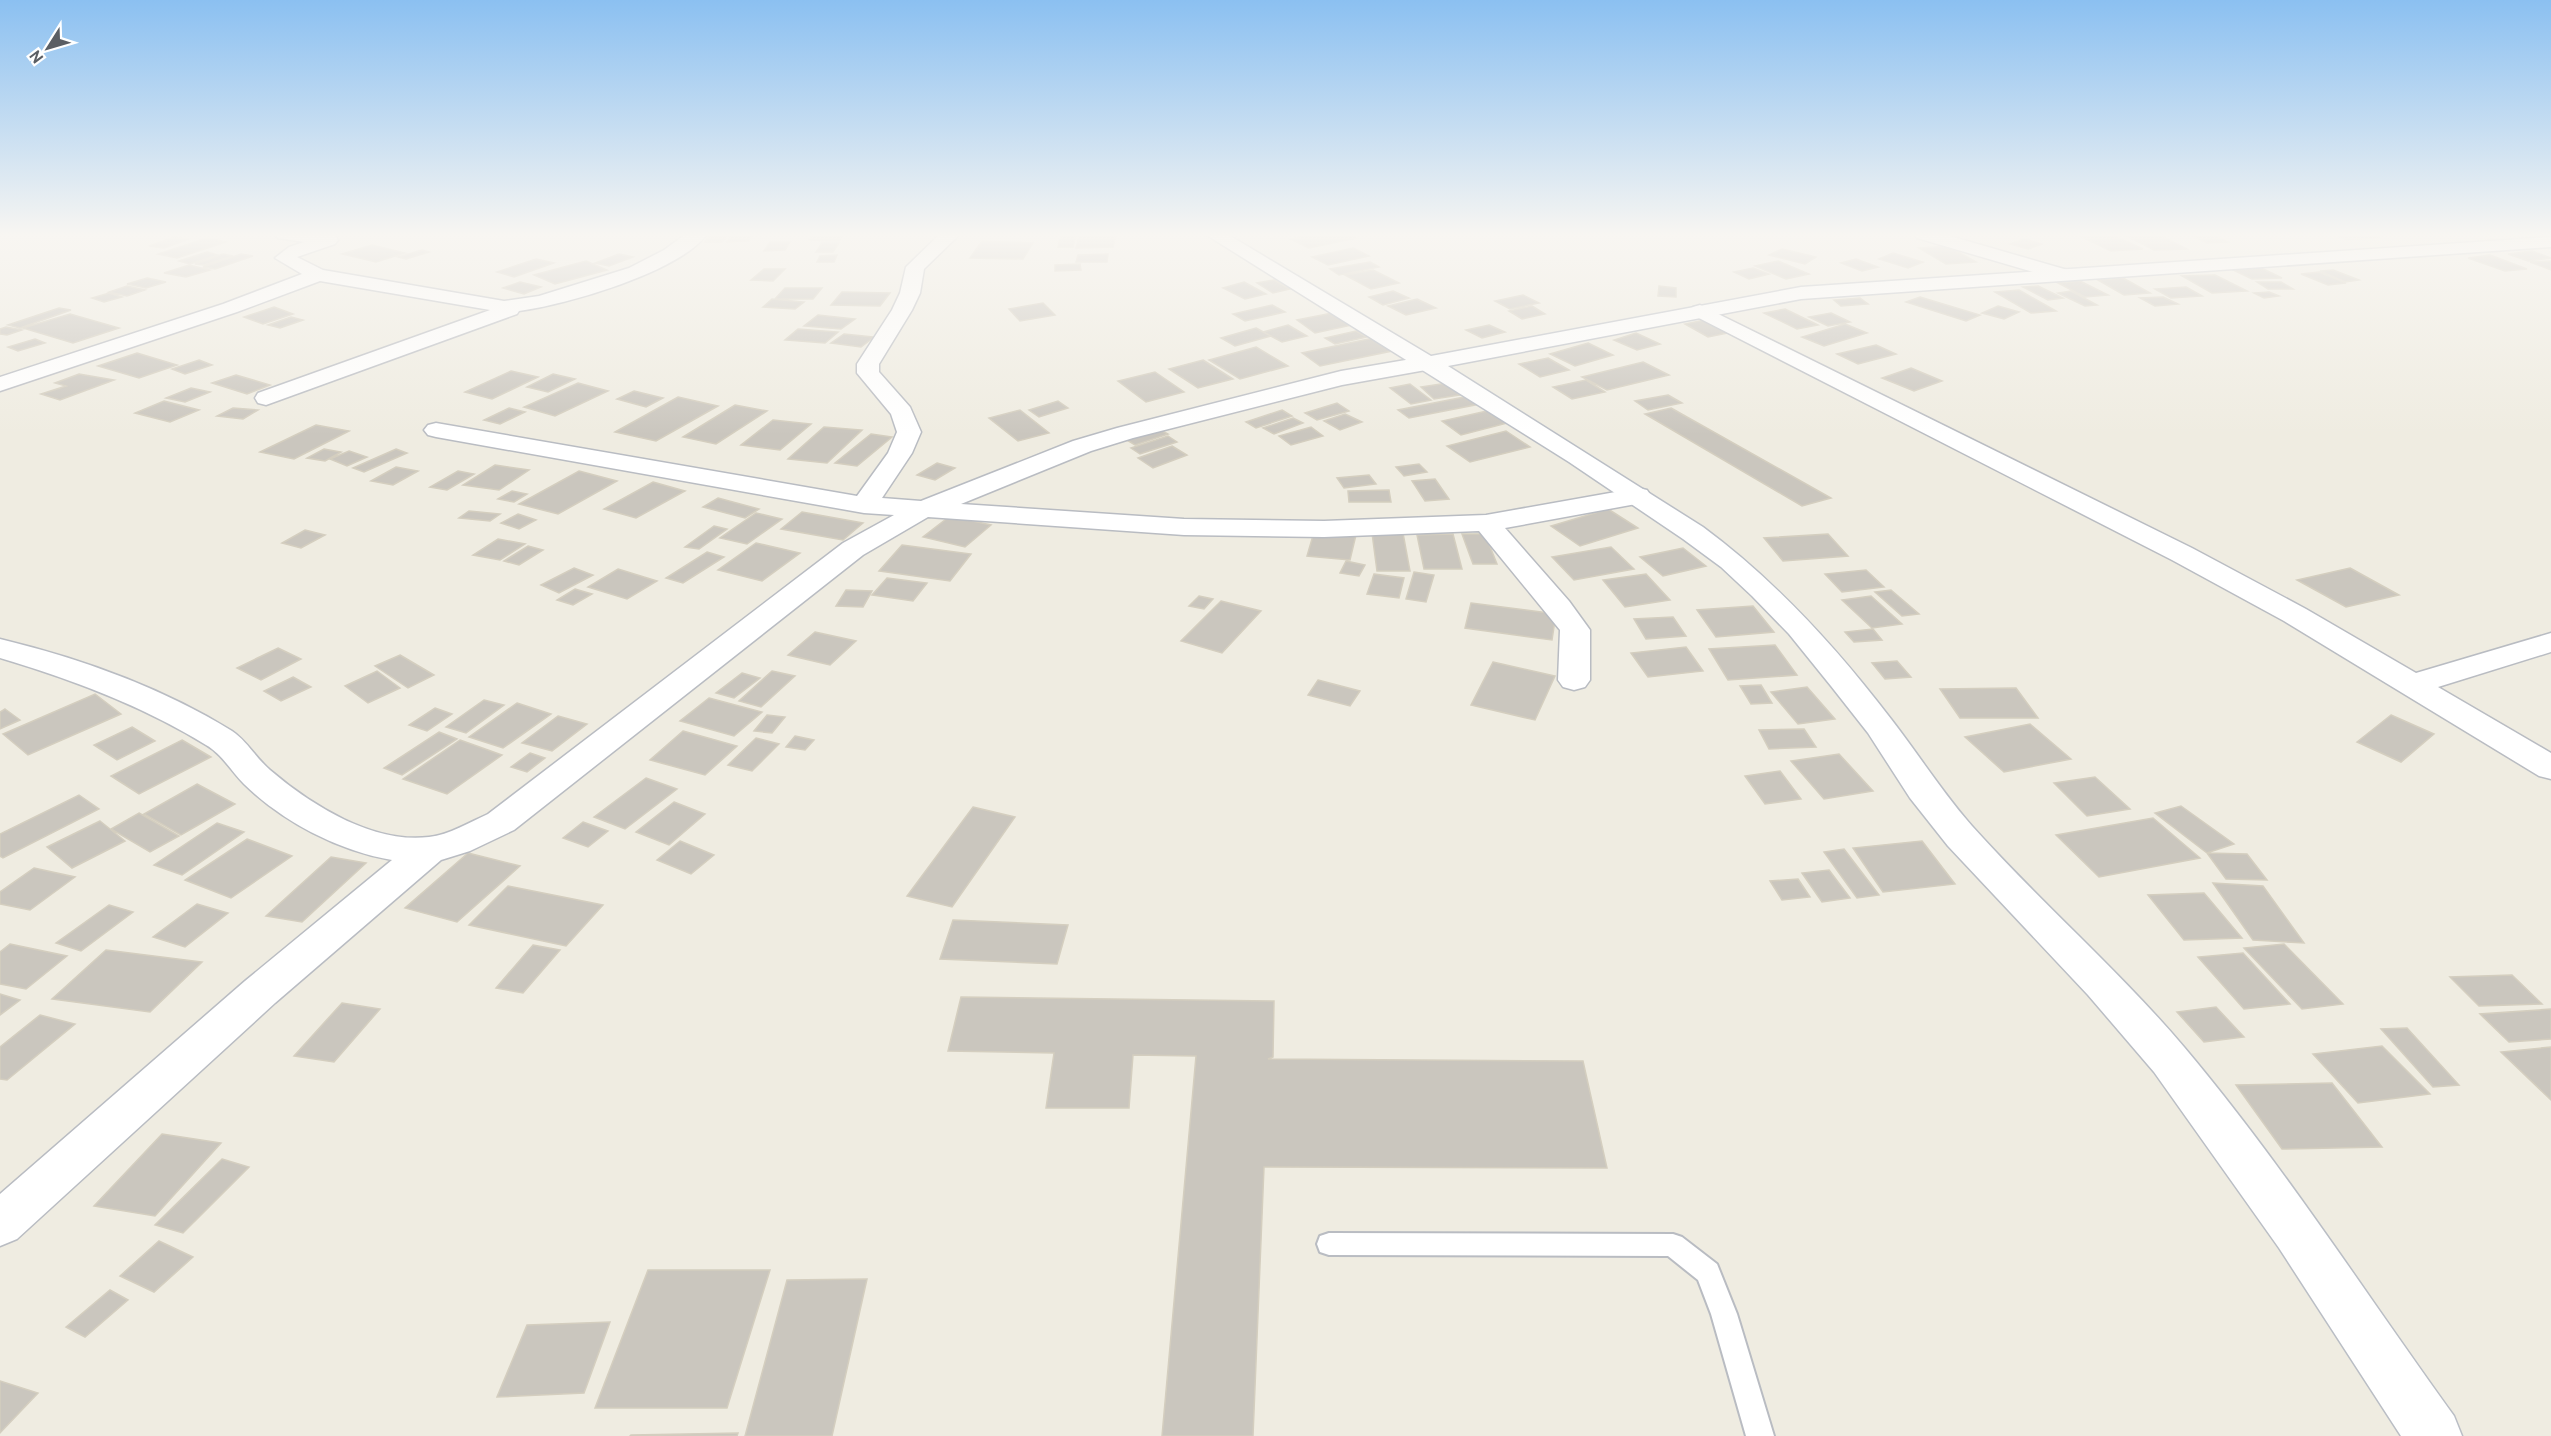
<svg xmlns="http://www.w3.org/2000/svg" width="2551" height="1436" viewBox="0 0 2551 1436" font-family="Overpass,sans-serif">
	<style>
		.building { fill: #cac6be; stroke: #d4cebf; stroke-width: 1.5 }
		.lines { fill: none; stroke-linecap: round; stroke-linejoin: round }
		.lane-casing { stroke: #b9bcc2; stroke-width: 4 }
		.street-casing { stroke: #b9bcc2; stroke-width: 3 }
		.secondary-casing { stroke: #babec5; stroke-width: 3 }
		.lane { fill: #fff; fill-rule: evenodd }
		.street { fill: #fff; fill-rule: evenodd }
		.secondary { fill: #fff; fill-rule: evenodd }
	</style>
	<rect width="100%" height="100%" fill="#efece1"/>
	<path class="building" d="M814,234H844L839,241L809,240Z
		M1313,234H1349L1357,238L1309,248L1290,239Z
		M2123,234H2158L2187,249L2154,250Z
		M2190,234H2212L2228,242L2207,243Z
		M2333,234H2373L2381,238L2345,239Z
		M732,235H753L748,241L727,242Z
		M1061,235H1076L1073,247H1058Z
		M1116,235L1113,247L1076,248L1079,236Z
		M2113,235L2143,249L2111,251L2082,237Z
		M174,237L189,239L164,248L149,246Z
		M709,237H727L722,242H705Z
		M207,238L226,242L177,258L158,254Z
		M2024,239L2042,244L2028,249L2010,244Z
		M982,241L1033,243L1023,259L970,258Z
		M770,242H790L785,250L764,251Z
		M822,243H839L833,252H816Z
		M372,245L405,253L376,262L342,254Z
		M1948,246L1976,262L1946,264L1919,248Z
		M1353,248L1369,256L1328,265L1312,257Z
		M1782,249L1816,257L1805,264L1769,255Z
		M422,250L429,252L406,259L398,257Z
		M2532,251L2551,258L2528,261L2508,254Z
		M207,252L218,255L190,264L179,261Z
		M1893,253L1923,262L1908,268L1879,259Z
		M223,254L233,256L204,265L195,264Z
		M241,254L253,256L215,269L203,267Z
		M619,254L633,257L609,266L595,263Z
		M1108,254L1107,262H1076L1078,255Z
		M837,255L834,262H817L820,256Z
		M2490,255L2527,269L2505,271L2468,258Z
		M536,259L554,263L514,277L497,272Z
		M1856,259L1878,267L1862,271L1841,263Z
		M586,261L607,270L555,284L534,275Z
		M1778,261L1809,274L1786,279L1755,266Z
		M2551,261V270L2530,262Z
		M1370,262L1379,267L1339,275L1330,269Z
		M1080,264L1081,270L1055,271V265Z
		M189,265L210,270L186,277L164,273Z
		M2257,266L2282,278L2252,279L2227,267Z
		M1753,268L1769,274L1749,279L1734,272Z
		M764,269H785L773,281L751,280Z
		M1373,270L1399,283L1371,289L1345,275Z
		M2333,270L2359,280L2345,282L2320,271Z
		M2319,272L2346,283L2328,285L2301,274Z
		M2215,275L2247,291L2212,293L2182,276Z
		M147,278L166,282L146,288L127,284Z
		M2123,278L2150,293L2124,295L2098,280Z
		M1274,280L1290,289L1273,293L1257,283Z
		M2080,281L2108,295L2085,297L2058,283Z
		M520,282L541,287L524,294L503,288Z
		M1244,282L1266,294L1245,299L1223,288Z
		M2257,282H2281L2293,289H2268Z
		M127,286L145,290L127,296L109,292Z
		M1659,286L1676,288V297L1658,296Z
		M2038,286L2063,298L2048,300L2023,287Z
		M2186,287L2202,296L2171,298L2155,289Z
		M785,288H822L813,299H775Z
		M2019,290L2056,311L2031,313L1995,292Z
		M1393,291L1409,298L1383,305L1369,297Z
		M2071,291L2097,305L2085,306L2058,293Z
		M842,292L890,293L880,306L831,305Z
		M2269,292L2279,296L2264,298L2254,293Z
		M109,293L122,297L104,302L92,298Z
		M1523,295L1539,303L1510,309L1495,301Z
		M1920,297L1980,315L1966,321L1906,302Z
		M2163,297L2178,304L2155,306L2140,298Z
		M1860,298L1868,304L1841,306L1834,300Z
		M772,299L804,302L795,309L763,307Z
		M1417,299L1436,308L1406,315L1388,306Z
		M1043,303L1055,315L1020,321L1009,309Z
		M1272,305L1285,312L1245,321L1233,314Z
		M1532,306L1545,314L1522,319L1509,311Z
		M1998,306L2019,312L2004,319L1982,313Z
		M274,307L293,314L263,324L244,317Z
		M59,308L71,310L20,328L8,325Z
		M1785,309L1818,325L1797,329L1764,313Z
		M1332,313L1352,325L1315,333L1297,320Z
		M1831,313L1850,322L1828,326L1809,317Z
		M70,314L119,328L73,343L23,328Z
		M818,315L855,319L841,329L804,326Z
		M291,317L303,320L280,328L268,325Z
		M1709,319L1733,332L1708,337L1685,324Z
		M1845,324L1867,333L1824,346L1802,337Z
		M1288,325L1307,336L1282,342L1263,332Z
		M1489,325L1505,332L1482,338L1466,330Z
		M6,327L22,330L7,335L0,334V329Z
		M1256,328L1271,336L1235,346L1221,338Z
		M798,329L838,332L825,343L785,340Z
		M1356,331L1367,337L1335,344L1325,338Z
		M1636,333L1660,344L1637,350L1614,340Z
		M844,334L874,337L861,347L831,343Z
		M1373,338L1392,351L1320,366L1302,353Z
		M35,339L45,343L18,351L8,347Z
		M1588,343L1613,355L1575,366L1550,354Z
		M1876,345L1896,354L1858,364L1837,354Z
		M1256,347L1288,366L1240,379L1209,360Z
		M137,353L177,365L139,378L98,366Z
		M1548,358L1569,370L1540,377L1519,364Z
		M199,360L212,365L185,374L172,369Z
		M1203,360L1233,379L1198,388L1169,369Z
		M1643,362L1669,375L1607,390L1582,377Z
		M1911,368L1942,381L1914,391L1882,378Z
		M511,371L538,377L492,399L465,392Z
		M1155,372L1184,392L1146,402L1118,381Z
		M79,374L114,380L60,400L41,394L66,386L55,383Z
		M553,374L575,379L548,392L527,387Z
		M236,375L270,385L247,394L212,383Z
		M1586,380L1605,392L1572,399L1553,387Z
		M578,383L608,391L555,416L524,407Z
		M1447,383L1460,395L1434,399L1421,387Z
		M1410,384L1431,400L1411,404L1390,388Z
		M191,388L210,392L185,402L166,398Z
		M634,391L663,398L646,407L617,399Z
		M1668,395L1682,403L1648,410L1635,401Z
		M1469,396L1480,404L1409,418L1398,410Z
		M678,397L718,406L656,441L615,432Z
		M164,401L199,410L170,422L135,413Z
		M1058,401L1068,408L1039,417L1029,410Z
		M1337,403L1349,411L1317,420L1305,413Z
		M735,405L767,411L716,444L683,437Z
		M233,408L258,410L243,419L217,416Z
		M509,408L525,412L500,424L484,420Z
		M1671,408L1831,498L1802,506L1645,414Z
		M1020,410L1049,433L1018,441L989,418Z
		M1282,410L1292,416L1256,428L1246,422Z
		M1491,410L1511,422L1461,435L1442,421Z
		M1345,414L1362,422L1340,430L1324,421Z
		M1293,418L1303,423L1274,434L1263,428Z
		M773,420L811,424L780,450L741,445Z
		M316,425L349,431L294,459L260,452Z
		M824,427L862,430L827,463L788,459Z
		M1311,427L1323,436L1291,445L1279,436Z
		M1157,428L1168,434L1135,445L1125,439Z
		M1506,431L1530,447L1470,462L1447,446Z
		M871,434L892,437L857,466L835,463Z
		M1168,436L1177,442L1140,454L1131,448Z
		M1172,446L1187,455L1153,468L1138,458Z
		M324,449L341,452L325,461L307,458Z
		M396,449L407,453L364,472L353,468Z
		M349,451L367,457L347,466L330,459Z
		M937,463L955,468L935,480L917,475Z
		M1419,464L1427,472L1404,476L1396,467Z
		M495,465L529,470L499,490L463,485Z
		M396,467L418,471L393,485L371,481Z
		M458,471L474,474L447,490L430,487Z
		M579,471L617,481L558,514L519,504Z
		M1369,475L1376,484L1344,488L1337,478Z
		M1435,479L1449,499L1425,501L1412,481Z
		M653,482L685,491L636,518L604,509Z
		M1389,490L1391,502H1349L1348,491Z
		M512,491L527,494L514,502L498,499Z
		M718,498L759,509L745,518L703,507Z
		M1608,509L1638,528L1580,546L1551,526Z
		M469,511L500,514L490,521L459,518Z
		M802,512L863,523L843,540L781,529Z
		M756,513L782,519L747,544L720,538Z
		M518,514L536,520L519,529L501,523Z
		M950,516L991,525L965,547L923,537Z
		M714,526L727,529L699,549L685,547Z
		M305,530L325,535L301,548L282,543Z
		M1314,532L1356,535L1350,560L1307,556Z
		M1372,533H1403L1410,571H1377Z
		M1453,534L1462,569H1424L1417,535Z
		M1462,534H1485L1497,564H1473Z
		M1828,534L1848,556L1783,561L1764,538Z
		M498,539L525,544L500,560L473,555Z
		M756,543L800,553L762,581L718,570Z
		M902,545L971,554L950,581L879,571Z
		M528,546L543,550L519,565L504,561Z
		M1611,547L1634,569L1574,580L1552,557Z
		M1683,548L1706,566L1663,576L1640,557Z
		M707,552L724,557L683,583L666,578Z
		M1346,561L1365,565L1359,576L1340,573Z
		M574,568L593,575L559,593L541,585Z
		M2350,568L2399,595L2346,607L2297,580Z
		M618,569L657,581L627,599L588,587Z
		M1866,570L1884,587L1842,592L1825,574Z
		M1414,572L1434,575L1426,602L1406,599Z
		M1374,574L1404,578L1399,598L1367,594Z
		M1646,574L1670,600L1625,607L1603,580Z
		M887,578L927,583L913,601L872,595Z
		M575,589L592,594L573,605L557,600Z
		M846,590L872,591L863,607L836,606Z
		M1891,590L1919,614L1902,616L1875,592Z
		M1199,596L1213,599L1204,609L1189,606Z
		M1871,596L1902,624L1872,628L1842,600Z
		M1221,601L1261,611L1222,653L1181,641Z
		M1471,603L1556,614L1552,640L1465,628Z
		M1753,606L1774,632L1716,637L1697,610Z
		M1673,617L1686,636L1646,639L1634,619Z
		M1873,629L1882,640L1854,642L1845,632Z
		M815,632L856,641L830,665L788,655Z
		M1775,645L1797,675L1728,680L1709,649Z
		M1686,647L1703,671L1648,677L1631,653Z
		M278,648L301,659L261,680L237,668Z
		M400,655L434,675L408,688L375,666Z
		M1897,661L1911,677L1885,679L1872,663Z
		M1493,662L1555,676L1535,720L1471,705Z
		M377,671L400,688L368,703L345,686Z
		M772,671L795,676L761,707L739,701Z
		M742,673L760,678L734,698L716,693Z
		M293,677L311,687L281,701L264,691Z
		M1318,680L1360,691L1350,706L1308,695Z
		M1761,685L1772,703L1751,704L1740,686Z
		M1807,687L1835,719L1798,724L1771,692Z
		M2016,688L2038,718H1960L1940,689Z
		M95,694L121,714L28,755L3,734Z
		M709,698L762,712L734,736L680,721Z
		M484,700L504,705L466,733L446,727Z
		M517,703L551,714L503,748L469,737Z
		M435,708L452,714L427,731L409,725Z
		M5,709L20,720L0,729V712Z
		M767,715L785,717L772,733L754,731Z
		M2391,715L2434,734L2401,762L2357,742Z
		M558,716L587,724L552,751L522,743Z
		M2030,724L2071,759L2004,772L1965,737Z
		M132,727L155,741L117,760L94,745Z
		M1804,729L1816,747L1769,749L1759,730Z
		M683,731L737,746L705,775L650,760Z
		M439,732L457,739L402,775L384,768Z
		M795,736L814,740L805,750L786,747Z
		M756,738L779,744L752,771L728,765Z
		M182,740L211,757L139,794L111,776Z
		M460,740L502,755L447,794L403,779Z
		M530,753L545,758L527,772L511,767Z
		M1839,754L1873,791L1824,799L1791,761Z
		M1780,771L1801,799L1765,804L1745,776Z
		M2095,777L2130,809L2087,816L2054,783Z
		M646,778L677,789L625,829L594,817Z
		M197,784L235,804L181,835L144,814Z
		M79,795L99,809L3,858L0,856V834Z
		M674,802L705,814L669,845L636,832Z
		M2181,806L2234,844L2207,853L2155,813Z
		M973,807L1015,817L952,907L907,896Z
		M139,813L179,836L150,852L111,829Z
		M2153,818L2200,858L2099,877L2056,835Z
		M100,821L125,841L72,868L47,847Z
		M583,822L608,831L588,847L563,838Z
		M217,823L244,832L182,875L154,865Z
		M247,839L292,856L231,898L185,880Z
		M680,841L714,855L691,874L657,860Z
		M1922,841L1955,884L1883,892L1853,848Z
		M1844,849L1879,895L1857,898L1824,852Z
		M468,853L520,866L457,922L405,908Z
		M2207,853L2247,854L2267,880L2226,879Z
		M331,857L366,863L302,922L266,916Z
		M34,868L75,877L30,910L0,904V892Z
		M1829,870L1850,898L1822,902L1802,873Z
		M1798,879L1810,897L1782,900L1770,881Z
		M2213,883L2263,886L2304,943L2253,940Z
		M508,886L603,905L566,946L469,925Z
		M2204,893L2242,938L2184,940L2148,895Z
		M197,904L228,913L185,947L153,937Z
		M109,905L133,912L81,951L56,943Z
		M953,920L1068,925L1057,964L940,959Z
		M10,944L67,956L26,989L0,984V952Z
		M2284,944L2343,1004L2302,1009L2244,948Z
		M533,945L560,950L523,993L496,988Z
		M106,950L202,962L150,1012L52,999Z
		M2243,953L2290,1004L2244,1009L2198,957Z
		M2512,975L2542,1004L2479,1006L2450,977Z
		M0,994L20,1000L0,1015Z
		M961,997L1274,1001L1273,1057L1268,1059L1583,1061L1607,1168L1264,1167L1253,1436H1162L1196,1056L1133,1055L1129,1108H1046L1054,1053L948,1051Z
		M342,1003L380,1009L334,1062L294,1056Z
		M2216,1007L2244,1037L2204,1042L2177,1012Z
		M2551,1009V1039L2509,1042L2480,1014Z
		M40,1015L75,1024L7,1080L0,1079V1047Z
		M2407,1028L2459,1085L2433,1087L2381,1029Z
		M2382,1046L2430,1094L2358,1103L2313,1054Z
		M2551,1047V1100L2501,1052Z
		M2332,1083L2382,1147L2282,1149L2236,1085Z
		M162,1134L221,1143L155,1216L94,1206Z
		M222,1159L249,1167L183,1233L155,1225Z
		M159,1241L193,1257L154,1292L120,1276Z
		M648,1270H770L727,1408H595Z
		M867,1279L832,1436H745L787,1280Z
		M110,1290L128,1300L85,1337L66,1327Z
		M610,1322L584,1393L497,1397L527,1325Z
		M0,1381L38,1393L0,1433Z
		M738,1433L737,1436H630L631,1435Z"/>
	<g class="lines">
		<defs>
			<path id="lane" d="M1329,1233L1673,1234L1682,1237L1717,1264L1737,1314L1774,1436H1746L1711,1314L1698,1280L1668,1256L1329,1255L1320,1252L1317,1244L1320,1236Z"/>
			<path id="street" d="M275,234L335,236L338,240L335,244L297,257L323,270L504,301L539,296L629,268L664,250L686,234H707C680,272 565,305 519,311L517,314L266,405L258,403L255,398L258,393L490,310L320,281L237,312L0,391V377L223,304L302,274L275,258L289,247L304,242L278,238Z
				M940,234H960L924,269L920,293L912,310L879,364V372L910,407L921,432L912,453L882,498L921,501L1073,441L1117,428L1341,371L1429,356L1437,358L1440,363L1437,368L1342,385L1133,438L1091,451L961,504L1184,519L1324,521L1486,515L1638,488L1647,490L1651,496L1647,502L1505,528L1569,601L1590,630V680L1585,687L1574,690L1563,687L1558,680L1560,630L1479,531L1324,537L1184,535L928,517L863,555L514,830L470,851L441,860L275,1003L17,1239L0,1246V1194L245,981L392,860C339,851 283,822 244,784C231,771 222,754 206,745C143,706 71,679 0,658V639C79,658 163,688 232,731C247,741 256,758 270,770C311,805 373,844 429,837C449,835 470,822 488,814L843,543L894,515L864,513L436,437L428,435L424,430L428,425L436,423L857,496L888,453L897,432L891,414L857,373V364L892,310L900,293L906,267Z
				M1914,234H1943L2071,271L2074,275L2071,279H2057L1917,238Z
				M1700,305L2192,548L2306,609L2416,673L2551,633V652L2438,687L2551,753V779L2539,776L2284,621L2172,560L1693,315L1690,311L1693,307Z"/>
			<path id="secondary" d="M1205,234H1227L1431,356L1801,287L2551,237V247L1801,299L1448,366L1703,527C1776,581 1836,647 1891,719C1919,755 1942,792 1972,826C2040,902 2118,969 2184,1047C2282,1163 2365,1293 2454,1416L2462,1436H2401L2279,1248L2154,1072L2088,995L1948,846L1910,798L1868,733L1831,686L1789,634L1752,596L1721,567L1683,539L1569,462Z"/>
		</defs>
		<use href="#lane" class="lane-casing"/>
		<use href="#street" class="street-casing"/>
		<use href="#secondary" class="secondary-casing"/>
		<use href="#lane" class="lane"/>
		<use href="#street" class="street"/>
		<use href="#secondary" class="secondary"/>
	</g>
	<linearGradient id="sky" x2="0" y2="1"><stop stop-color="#8bc0f1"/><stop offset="0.54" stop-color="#f8f6f2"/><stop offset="1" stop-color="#f8f6f2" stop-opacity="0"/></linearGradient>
	<rect width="2551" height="435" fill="url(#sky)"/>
	<g transform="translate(48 48) rotate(233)" stroke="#ffffff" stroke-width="4.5" paint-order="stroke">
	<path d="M0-4.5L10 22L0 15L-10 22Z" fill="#5a5e64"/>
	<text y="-9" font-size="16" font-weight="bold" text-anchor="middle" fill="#5a5e64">N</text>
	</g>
</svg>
